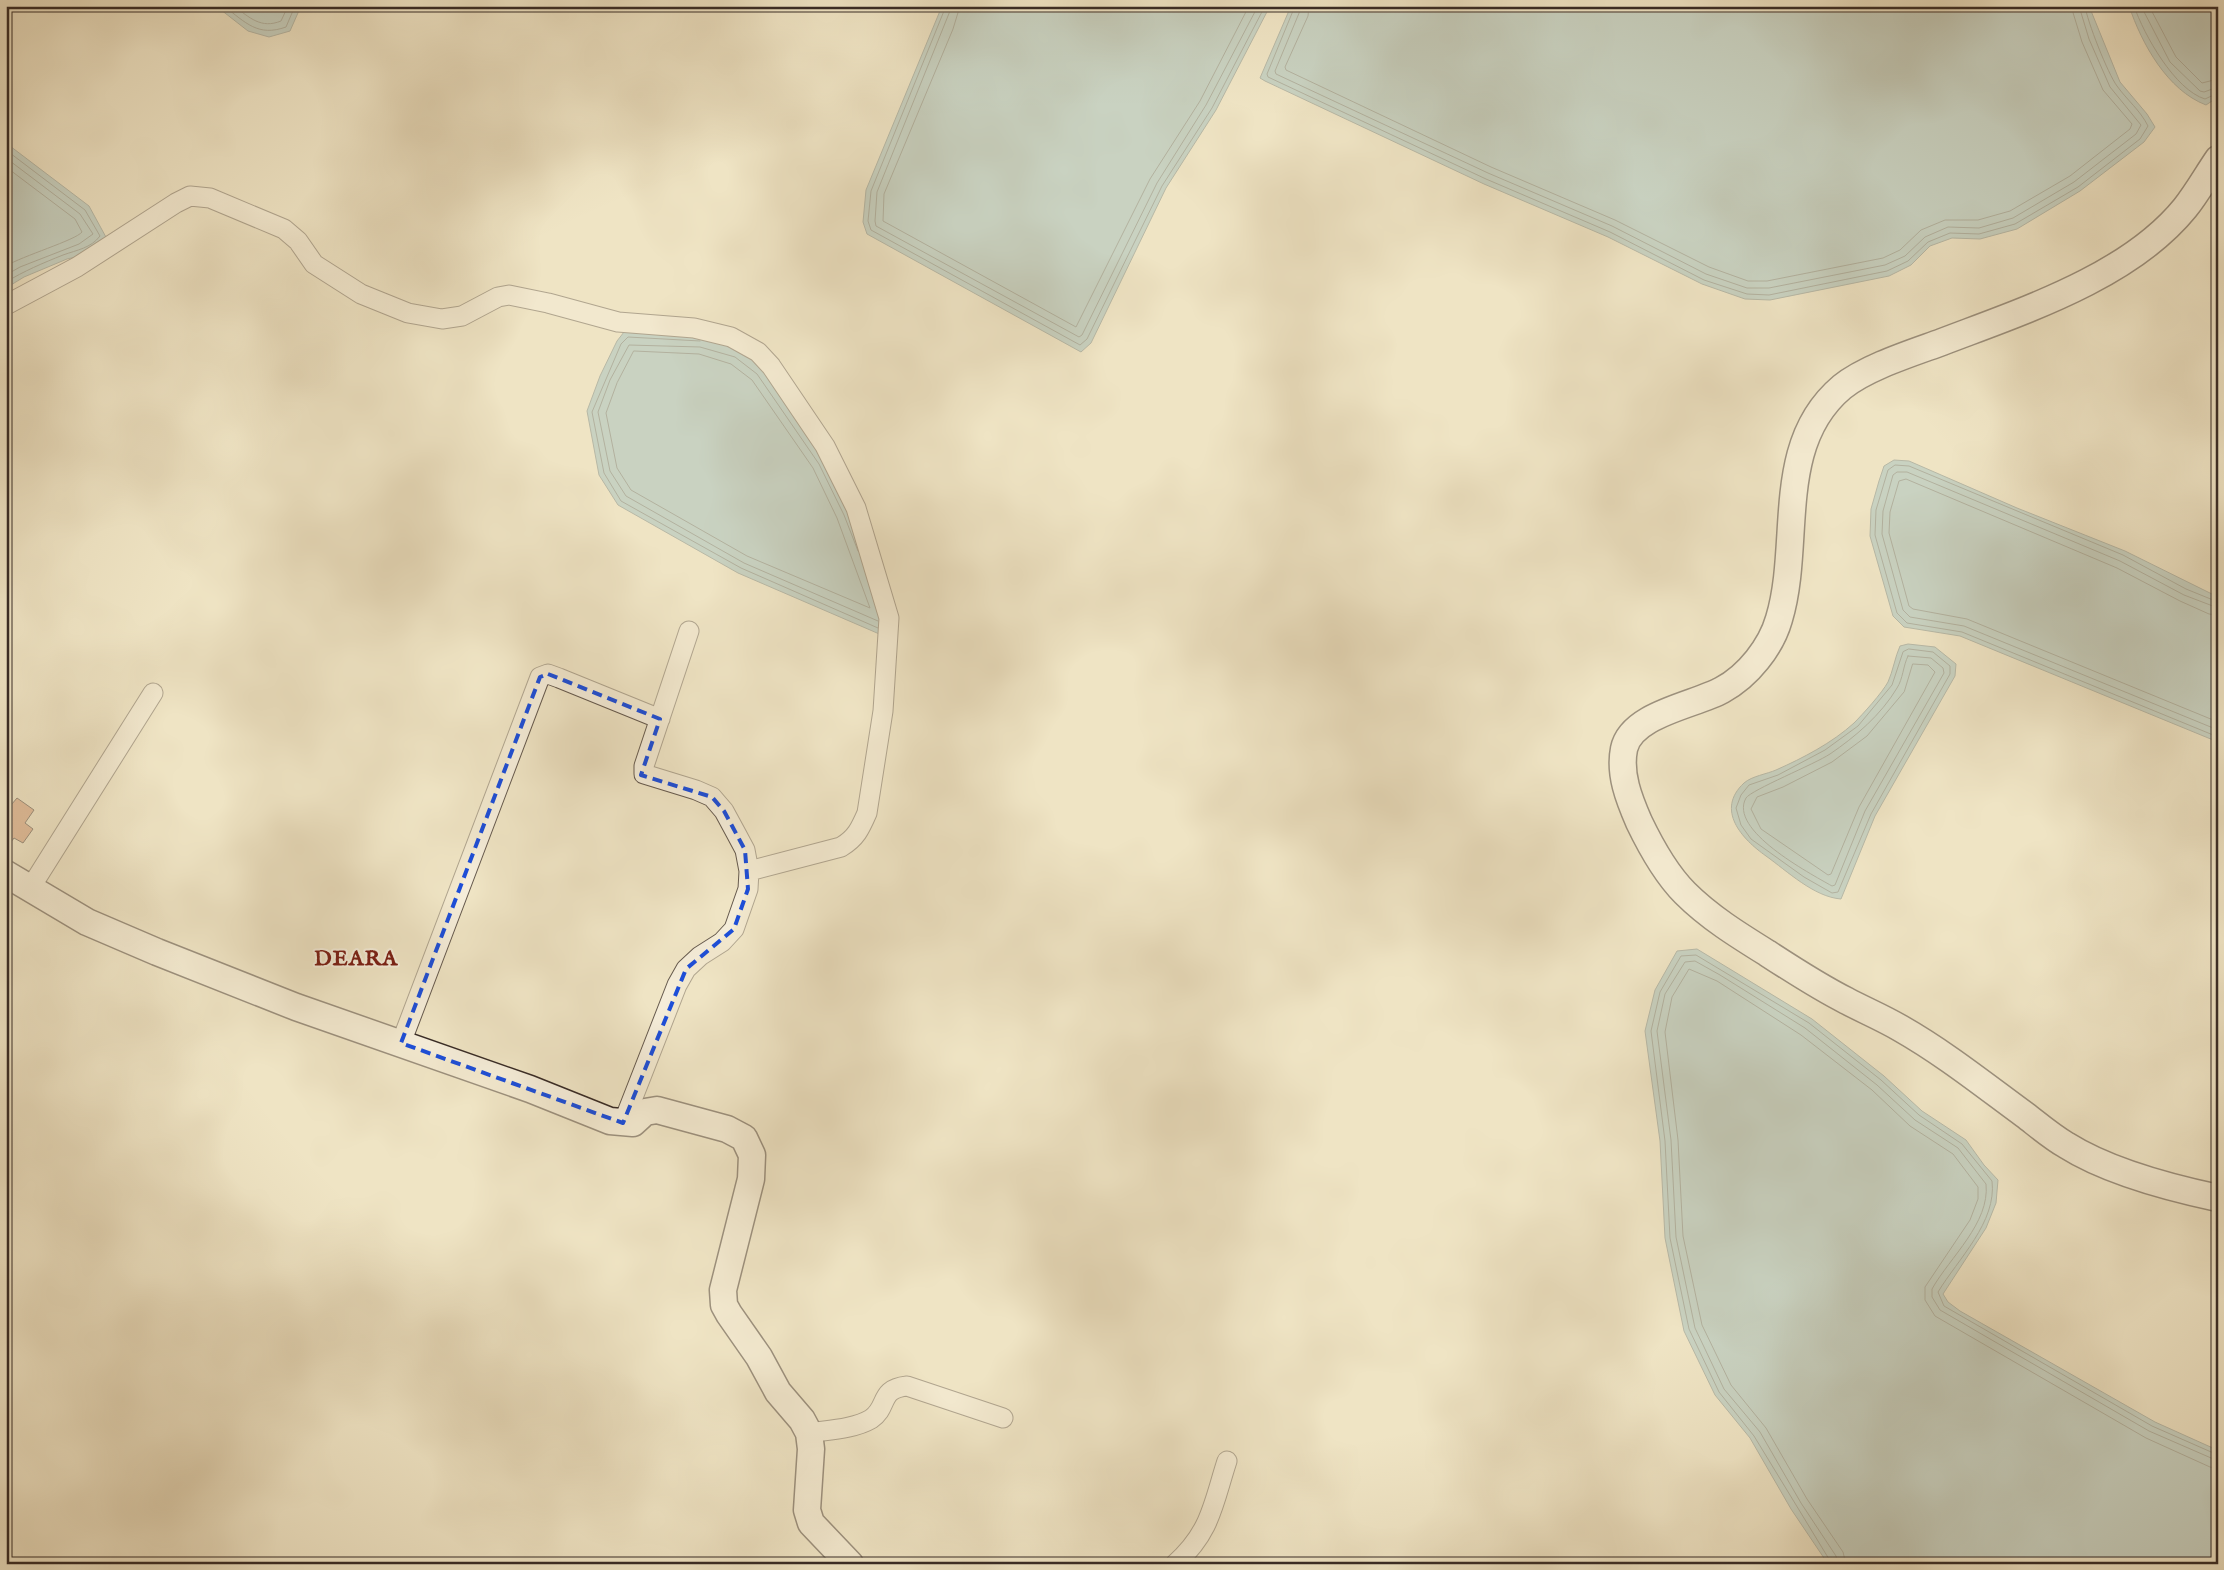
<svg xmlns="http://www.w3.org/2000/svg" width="2224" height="1570" viewBox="0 0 2224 1570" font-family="'IM FELL English',serif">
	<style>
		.water { fill: #9cbdbc; stroke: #748380 }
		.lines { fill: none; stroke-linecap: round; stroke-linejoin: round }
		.shore { stroke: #6a7471; stroke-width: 1 }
		.building { fill: #d09168; stroke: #392c26 }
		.street-casing { stroke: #665a4e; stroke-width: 21 }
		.secondary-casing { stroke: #392c26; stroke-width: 29 }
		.street { stroke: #f5edd9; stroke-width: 19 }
		.secondary { stroke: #f5edd9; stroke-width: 26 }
		.marked { fill: none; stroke: #1d4ed8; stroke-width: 4; stroke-dasharray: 10 6; stroke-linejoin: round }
		.labels { text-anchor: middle; stroke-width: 4; stroke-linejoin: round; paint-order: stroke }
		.district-label { font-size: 22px; font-weight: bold; letter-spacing: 1px; fill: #7a1f14; stroke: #f5edd9 }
	</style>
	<rect width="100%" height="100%" fill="#efe4c4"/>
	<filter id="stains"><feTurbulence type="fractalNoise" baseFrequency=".004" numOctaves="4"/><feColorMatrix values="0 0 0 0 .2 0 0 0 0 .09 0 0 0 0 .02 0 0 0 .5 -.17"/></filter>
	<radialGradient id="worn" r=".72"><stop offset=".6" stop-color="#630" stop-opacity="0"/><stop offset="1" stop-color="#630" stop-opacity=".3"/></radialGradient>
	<path class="water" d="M216,6H301L290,31L269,37L248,31Z
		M942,6H1270L1216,110L1166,188L1091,343L1081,352L867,234L863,222L866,190Z
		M1291,6H2089L2120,82L2147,114L2155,127L2144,142L2080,191L2017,229L1980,239L1952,238L1930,246L1911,265L1889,276L1770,300L1745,299L1702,284L1608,237L1484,184L1265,81L1260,78Z
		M2129,6H2218V97L2206,105C2167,90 2142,44 2129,6Z
		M6,143L89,206L107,239L84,255L67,259L24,277L6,288Z
		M624,332L702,336L740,347L765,367L855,511L884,636L738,573L618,505L599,475L587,411L600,376L617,341Z
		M1894,460L1909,461L2017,508L2125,551L2218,597V742L1960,636L1904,627L1893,616L1870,536L1871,509L1879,481L1884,466Z
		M1908,644L1935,647L1956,664L1955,676L1875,816L1841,899C1814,897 1787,871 1766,856C1742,839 1715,810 1744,783C1752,776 1767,774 1776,770C1803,758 1832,743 1854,723C1863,714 1882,693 1888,682C1893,671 1895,657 1900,646Z
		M1697,949L1812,1019L1884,1076L1922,1111L1966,1140L1984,1165L1998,1180L1996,1203L1986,1228L1943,1294L1948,1302L1960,1311L2155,1422L2215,1449L2218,1452V1564H1828L1791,1509L1750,1438L1715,1395L1684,1331L1665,1238L1660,1141L1645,1031L1655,990L1677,951Z"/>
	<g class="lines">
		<path class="shore" d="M224,6C246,23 258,37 286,27L295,6
			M234,6C250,18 261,29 281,21L288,6
			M946,6L871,191L868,221L871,230L1080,345L1087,339L1162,186L1212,108L1265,6
			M952,6L877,192L875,221L876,226L1079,337L1082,335L1157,183L1206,105L1258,6
			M960,6L953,29L884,194L883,221L1076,327L1150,179L1200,101L1249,6
			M1295,6L1267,74L1268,77L1486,179L1610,232L1704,280L1747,294L1769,295L1887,271L1908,261L1928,242L1950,233L1979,234L2015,224L2078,187L2140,139L2148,126C2140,110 2127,100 2117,86C2108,74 2087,21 2085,6
			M1302,6L1275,71L1276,74L1488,173L1612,226L1706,274L1747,288H1769L1885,265L1905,256L1925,237L1948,227L1979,228L2013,218L2074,182L2136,134L2141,125L2110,87L2089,39L2079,6
			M1309,6L1308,16L1285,67L1286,70L1491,167L1615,220L1709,267L1748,281H1767L1883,258L1900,250L1921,230L1945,220H1978L2010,211L2070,176L2130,129L2132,124L2103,90L2082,42L2071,6
			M2134,6C2144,35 2175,90 2205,99L2218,93
			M2141,6L2170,62L2200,91L2204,92L2218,87
			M2149,6L2176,57L2202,83L2218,79
			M6,150L85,210L100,236C91,248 77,250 63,255C43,263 24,271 6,282
			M6,158L80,214L93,234L79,244L20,267L6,275
			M6,167L75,219L82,232C76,240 22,256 6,266
			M700,341L628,337L621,344L592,412L604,473L621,501L741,568L878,628
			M634,351L699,354L731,364L752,380L813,468L837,518L870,608L747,556L631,490L617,468L606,413L617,383Z
			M858,551L844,515L819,464L757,374L735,357L700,347L629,345L610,380L598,412L610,471L626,496L744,563L878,621
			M2218,602L2186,589L2123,555L1909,466L1895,465L1888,470L1876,510L1875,535L1897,613L1907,623L1962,632L2218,737
			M2218,608L2184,595L2120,561L1907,472H1897L1893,475L1883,511L1882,534L1903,610L1910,617L1964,626L2218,730
			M2218,615L2209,614L2180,601L2117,568L1906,479L1899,481L1890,512L1889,533L1909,606L1913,609L1967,619L2218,722
			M1909,649L1933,652L1950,666V674L1871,814L1838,892L1832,893L1804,877L1751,839L1741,825L1736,808L1741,795L1749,785L1778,775L1825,750L1858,726L1892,685L1903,652Z
			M1908,656L1931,658L1943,668L1944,673L1865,811L1835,885L1832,886C1809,873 1728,830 1746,798C1751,790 1815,764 1830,754C1855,737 1881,715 1897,688C1903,679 1903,666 1908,656Z
			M1913,664L1928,665L1935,672L1859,807L1831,874L1828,875L1761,829L1751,809L1757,797L1783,787L1832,762L1867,736L1904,692Z
			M1832,1564L1754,1436L1719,1392L1689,1329L1670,1238L1665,1141L1651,1031L1660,992L1681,956L1696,955L1809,1023L1881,1080L1919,1115L1962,1144L1992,1181C1997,1222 1958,1259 1938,1292L1944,1306L2152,1426L2218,1455
			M1838,1564L1836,1556L1801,1503L1760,1432L1724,1389L1695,1328L1676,1237L1671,1140L1657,1031L1665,994L1685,962L1695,961L1720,975L1805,1028L1877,1085L1915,1120L1958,1148L1986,1184C1990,1223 1950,1257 1932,1289V1297L1940,1310L2149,1431L2218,1461
			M1846,1564L1843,1552L1807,1499L1766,1428L1731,1385L1702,1325L1683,1236L1678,1140L1665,1032L1672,997L1689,969L1717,981L1801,1035L1872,1090L1910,1126L1953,1154L1978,1187V1199L1970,1220L1925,1287V1300L1935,1316L2146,1438L2210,1467L2218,1469"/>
	</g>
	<path class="building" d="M17,798L34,810L25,823L33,829L23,843L14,838L6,849V811Z"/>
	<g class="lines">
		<defs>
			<path id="street" d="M6,305L77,267L176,203L190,196L210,198L284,229L298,241L314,264L361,294L408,313L442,319L462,316L498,297L509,295L548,303L618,322L694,328L731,337L758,352L771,366L825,446L856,508L889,618L883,711L867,813C860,829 856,838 841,847L749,871
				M31,887L153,693
				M401,1043L540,677L548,674L559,678L660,719
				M623,1123L677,985L686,969L700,956L722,942L734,929L748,889L749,871L745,850L737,835L724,811L712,797L696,790L644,774V766L689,631
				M809,1433C828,1430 854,1429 871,1419C889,1407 878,1389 907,1386L1003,1418
				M1175,1564C1211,1532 1213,1504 1227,1461"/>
			<path id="secondary" d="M2218,159C2207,175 2197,193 2185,208C2129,277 2023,311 1942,342C1912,353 1867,367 1842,387C1773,445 1802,543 1779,619C1771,647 1748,676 1722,690C1695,705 1631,714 1624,749C1619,774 1629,799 1639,822C1651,847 1665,873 1685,893C1709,917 1738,935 1767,953C1793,970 1819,987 1847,1001C1864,1010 1883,1018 1900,1028C1944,1053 1984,1085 2025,1115C2038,1125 2052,1137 2066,1145C2107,1171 2171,1188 2218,1198
				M6,874L87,922L157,952L296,1007L530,1089L610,1121L633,1123L645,1112L657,1110L727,1129L744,1138L752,1155L751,1179L723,1290L724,1305L729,1314L759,1357L778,1392L802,1420L809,1433L811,1449L807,1510L811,1523L850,1564"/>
		</defs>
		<use href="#street" class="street-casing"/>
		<use href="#secondary" class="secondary-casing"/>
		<use href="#street" class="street"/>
		<use href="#secondary" class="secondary"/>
	</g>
	<path d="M0 0H2224V1570H0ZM548,674L660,719L641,775L712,797L724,811L745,850L748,889L734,929L686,969L623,1123L401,1043L540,677Z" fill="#efe4c4" fill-opacity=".55" fill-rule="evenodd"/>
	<path class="marked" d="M548,674L660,719L641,775L712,797L724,811L745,850L748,889L734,929L686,969L623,1123L401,1043L540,677Z"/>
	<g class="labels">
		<g class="district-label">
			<text x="356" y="965">DEARA</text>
		</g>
	</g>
	<rect width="2224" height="1570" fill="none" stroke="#efe4c4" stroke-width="25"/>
	<rect x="8" y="8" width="2209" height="1555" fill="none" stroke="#392c26" stroke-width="2.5"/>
	<rect x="12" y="12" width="2199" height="1545" fill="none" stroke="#392c26"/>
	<rect width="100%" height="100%" filter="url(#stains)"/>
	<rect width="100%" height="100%" fill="url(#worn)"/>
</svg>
